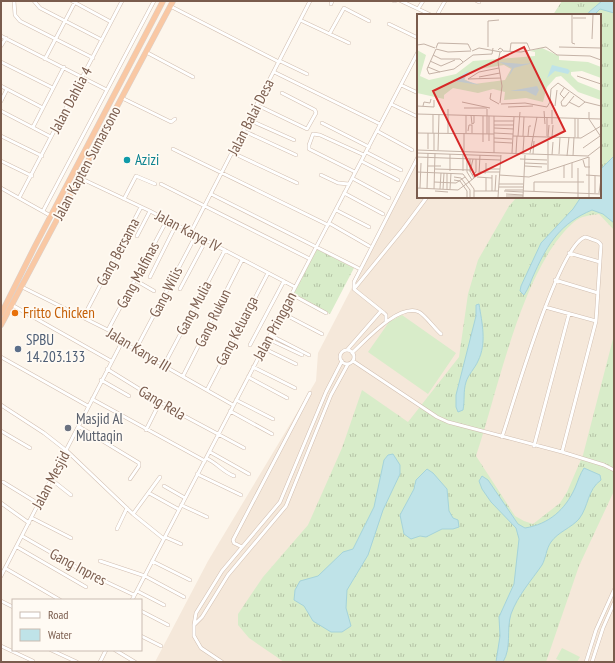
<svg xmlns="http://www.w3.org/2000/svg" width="615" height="663" viewBox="0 0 615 663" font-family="'PT Sans Narrow',sans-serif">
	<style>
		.residential { fill: #f5e8da }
		.grass { fill: url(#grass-tufts) }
		.pitch { fill: #d8ecc9 }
		.water { fill: #bfe3e8; stroke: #a5d3da }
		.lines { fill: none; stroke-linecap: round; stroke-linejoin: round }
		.minor-casing { stroke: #d1beb0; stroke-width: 4 }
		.trunk-casing { stroke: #dad1cd; stroke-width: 6 }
		.minor { stroke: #fff; stroke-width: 3 }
		.trunk { stroke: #f9c8a4; stroke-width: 5 }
		.culture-dot { fill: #0f9aa8; stroke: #fffaf3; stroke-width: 1.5 }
		.food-dot { fill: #e8710a; stroke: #fffaf3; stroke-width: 1.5 }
		.service-dot { fill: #5c6f8a; stroke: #fffaf3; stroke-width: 1.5 }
		.worship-dot { fill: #6b7280; stroke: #fffaf3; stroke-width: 1.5 }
		.labels { text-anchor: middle; stroke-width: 3.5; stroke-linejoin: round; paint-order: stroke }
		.street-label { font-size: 15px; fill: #7a5c4d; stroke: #fffaf3 }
		.culture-label { font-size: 15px; fill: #0d838f; stroke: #fffaf3; text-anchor: start }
		.food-label { font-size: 15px; fill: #c56008; stroke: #fffaf3; text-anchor: start }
		.service-label { font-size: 15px; fill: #4e5e75; stroke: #fffaf3; text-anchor: start }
		.worship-label { font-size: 15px; fill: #5b616d; stroke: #fffaf3; text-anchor: start }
		.inset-road { fill: none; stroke: #c5b3a7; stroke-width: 1 }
		.view { fill: #d62828; fill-opacity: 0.15; stroke: #d62828; stroke-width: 2 }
		.inset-edge { fill: none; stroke: #7a5c4d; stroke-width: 2 }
	</style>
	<defs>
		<pattern id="grass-tufts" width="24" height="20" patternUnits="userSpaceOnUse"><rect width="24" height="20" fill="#d8ecc9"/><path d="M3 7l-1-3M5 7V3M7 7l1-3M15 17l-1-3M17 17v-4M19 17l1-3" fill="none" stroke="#b4c2a5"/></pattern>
	</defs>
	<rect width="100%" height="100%" fill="#fdf6ec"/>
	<path class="residential" d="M562,1H614V662H155L208,561L316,381L318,353L418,160V197H600V15H553Z"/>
	<path class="grass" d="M562,1H614V230L599,214C590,215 581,216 574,222C522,267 498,391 476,456L515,516L524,521L533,524L560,503L567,492L583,455L614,335V491L579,566L546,662H284L249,638L238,625V614L263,577L308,525L342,448L362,390L408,422L459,357L468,294L478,260L509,206L517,197H600V15H553Z
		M317,249L354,268L330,314L293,295Z"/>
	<path class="pitch" d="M402,315L456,353L428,394L368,352L389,322Z
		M562,648L580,657L577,662H563L556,659Z"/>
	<path class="water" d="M602,1H614V13L600,9L594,15H588L589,12Z
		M614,156V223L603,214L592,210C561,223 548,243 535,272C531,280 529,288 524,295L520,291L521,286L541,243L573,209L581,197H600V170Z
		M479,304C482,323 487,343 478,361C475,368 468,375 466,382C463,392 465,400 463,410L458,412L456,407V395L476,316V305Z
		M393,454L400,465V474L383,510L368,555L347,590L346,608L351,626L342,632H331L313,621L304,606L294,600L295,590L300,581L318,576L343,552L353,549L374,507L384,460L388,455Z
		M584,468L600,475L601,480C587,490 589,506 579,519C571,528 558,532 551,542C546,549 546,558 542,565C531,581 518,595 511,614C506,630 512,647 503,662H496L500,636L499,617L514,584L519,539L516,528L491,502L482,489L479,481L482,476L488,480L518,524L525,528C549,524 565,510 575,488C578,481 580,474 584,468Z
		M427,469L433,473L447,489L449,511L453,518L458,520L459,527L453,529H442L426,537L420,536L411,539L404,534L400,515L414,489L416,480Z"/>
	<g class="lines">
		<defs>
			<path id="minor" d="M14,1L15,15L20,21L93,58
				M34,1L40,8L102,40
				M72,1L111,22
				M394,1H395
				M401,1L431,15
				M477,1L479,2
				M331,4L332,1
				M170,6L279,62
				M418,9L423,1
				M437,15L445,1
				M300,20L349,43
				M389,24L418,38
				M330,33L344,8L369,21
				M1,36L107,90
				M1,46L6,38
				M146,52L193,77
				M45,59L75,2
				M280,61L307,74
				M1,62L53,88
				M274,72L380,124
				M401,85L418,93
				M1,86L43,108
				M122,98L171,122L175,119
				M1,101L7,89
				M391,104L418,117
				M257,105L307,129L316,113L315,110L282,93
				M1,111L51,137
				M249,120L294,140
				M322,123L369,147
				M33,127L64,67
				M244,131L296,155
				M377,131L412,150
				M1,136L42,156
				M173,149L328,225
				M366,152L401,170
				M233,153L297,183
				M1,161L32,176
				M361,161L398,180
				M355,172L309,149V145L313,134L320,135L364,155
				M321,175L338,183L349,184
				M80,178L150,211L295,287
				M352,178L389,198
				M161,184L310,259
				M1,188L51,216
				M344,193L383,214
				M211,194L358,268
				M19,198L122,1
				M124,199L136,176L155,184
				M336,210L369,227
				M43,211L154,1
				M329,223L369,246
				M191,232L310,1
				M137,236L150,211
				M569,253L600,262
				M150,277L176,225
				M135,280L154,291
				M555,280L598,293
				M22,287L118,335L122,342L233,405
				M180,289L206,240
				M354,289V282L418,157
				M354,289L403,229L427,197
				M354,289L384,313L386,315V321
				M291,294L326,313
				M12,305L111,361
				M545,307L596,321
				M282,313L322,334
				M83,318L141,207
				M108,330L167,220
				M270,335L309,355
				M268,339L302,355
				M250,345L284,281
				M263,348L296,364
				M136,349L196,235
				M347,350L381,311
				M340 357a7 7 0 1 1 14 0a7 7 0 1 1-14 0Z
				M352,353C366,340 399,303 419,312C425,315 435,329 441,334
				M1,357L88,406
				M353,361L437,417L448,422L562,452L604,465L614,470
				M164,365L225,250
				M253,367L295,388
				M107,369L175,411L244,448
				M183,376L242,260
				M248,377L287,398
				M101,380L129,396
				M207,390L268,273
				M92,399L205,461
				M236,400L273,419
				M1,405L44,433L67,451L133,514L164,539
				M230,411L272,434
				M78,426L139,463V466L130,479
				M146,430L160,402
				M1,431L30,448
				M502,437C513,405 558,246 585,237C587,237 591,239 594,240C597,241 599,241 601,245L596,321L562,452
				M534,446L569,314
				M210,452L249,474
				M206,458C217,463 223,472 234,476
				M197,474L241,495
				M52,480L71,495
				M3,482L39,504
				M164,486L185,498
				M149,493L178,509
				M1,503L29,523
				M181,505L207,517
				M133,514L160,477
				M32,518L71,538
				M117,529L127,508
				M22,536L83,571L134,595
				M165,537L181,544
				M17,547L86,587
				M242,547L234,543L233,540L310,393
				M100,561L145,576L184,597
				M152,561L190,580
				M5,568L60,600
				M1,576L122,342
				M137,591L164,605
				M132,600L418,52
				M1,601L13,607
				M141,611L168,625
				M194,625L202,617L228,575L286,506L331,395L348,364
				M141,636L161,646
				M1,646L33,661
				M51,650L77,662
				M115,650L135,662
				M100,662L106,650
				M222,662L201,648L194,636V625L196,613L222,571L280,502L326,392L342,361
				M586,662L596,630L614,590
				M592,662L603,628L614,603"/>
			<path id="trunk" d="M1,314L35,246L163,1
				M1,325L173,1"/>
		</defs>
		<use href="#minor" class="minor-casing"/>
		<use href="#trunk" class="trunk-casing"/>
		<use href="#minor" class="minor"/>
		<use href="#trunk" class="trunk"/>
	</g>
	<circle class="culture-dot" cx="127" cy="160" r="4"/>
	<circle class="food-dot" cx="15" cy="313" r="4"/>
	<circle class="service-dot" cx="18" cy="349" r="4"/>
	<circle class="worship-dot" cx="68" cy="428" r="4"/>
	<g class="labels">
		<g class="street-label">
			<text transform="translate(71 100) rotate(-62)" y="5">Jalan Dahlia 4</text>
			<text transform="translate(251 117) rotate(-63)" y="5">Jalan Balai Desa</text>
			<text transform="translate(87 163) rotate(-62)" y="5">Jalan Kapten Sumarsono</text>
			<text transform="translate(188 231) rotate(28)" y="5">Jalan Karya IV</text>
			<text transform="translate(118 252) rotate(-62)" y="5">Gang Bersama</text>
			<text transform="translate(138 275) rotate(-62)" y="5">Gang Malfinas</text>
			<text transform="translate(166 292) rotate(-63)" y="5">Gang Wilis</text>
			<text transform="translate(194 308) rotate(-62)" y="5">Gang Mulia</text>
			<text transform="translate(213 318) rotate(-64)" y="5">Gang Rukun</text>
			<text transform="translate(275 326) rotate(-62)" y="5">Jalan Pringgan</text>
			<text transform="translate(237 331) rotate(-63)" y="5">Gang Keluarga</text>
			<text transform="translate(139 350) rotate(31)" y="5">Jalan Karya III</text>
			<text transform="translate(162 403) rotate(31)" y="5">Gang Rela</text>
			<text transform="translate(51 480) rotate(-62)" y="5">Jalan Mesjid</text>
			<text transform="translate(78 567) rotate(28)" y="5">Gang Inpres</text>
		</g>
		<g class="culture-label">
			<text x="135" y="165">Azizi</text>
		</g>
		<g class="food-label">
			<text x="23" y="318">Fritto Chicken</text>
		</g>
		<g class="service-label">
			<text x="26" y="345">SPBU<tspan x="26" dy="17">14.203.133</tspan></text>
		</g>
		<g class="worship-label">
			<text x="76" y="424">Masjid Al<tspan x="76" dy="17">Muttaqin</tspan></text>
		</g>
	</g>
	<g transform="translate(417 14)">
		<rect width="184" height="184" fill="#fdf6ec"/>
		<path d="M125,34L142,42V46L171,48L184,53V64L165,57L154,58V61L161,68L184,77V86L161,78L144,62L139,63L130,73L126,88L109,84L87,86L88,78L76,75L61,79L36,74L27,81V85L0,79V36L9,41L3,62L12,66L39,60L56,47L118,42V38L113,37ZM87,51L94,55L88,66L57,70L47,65L49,61L62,55Z" fill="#d8ecc9" fill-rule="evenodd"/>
		<path d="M82,48L105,50L116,49L97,54L91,64L95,54ZM135,51L151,55L153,57L151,60L138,57L130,64ZM52,56L47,66L63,71L37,67ZM120,72L122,76L119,82L109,77H93Z" fill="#bfe3e8"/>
		<path class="inset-road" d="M155,1V29L158,30M156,4H169M175,25L176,1M0,31L7,30L18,34M71,33V7L82,6M142,33L184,34M19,34L21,29L51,30L54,36M19,35L10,55L12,60L37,55L56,41L75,40L76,34M19,35L31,38L54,37M55,37L62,34L84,38L86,36L83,34L81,36M86,37L104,38L129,33L140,41L173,42L184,46M93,37L94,29H110L113,36M83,38L81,48L85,72L83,89M16,41L24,45H43L46,48M13,47L24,52L38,46M11,53L23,58M82,54L62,58L51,65L84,64M160,62L184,70M62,63L83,59M152,78L144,88L145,92H149L157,82M74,79L73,85L82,90M147,84L143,80L147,74M45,88L73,94M152,88L162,93L168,88M84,90L108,89L130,93M0,92L17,93V86M6,92L7,88L13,89L14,85M138,92L140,76M91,93L116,92M130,93L133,88L134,75L141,69L168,88L184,92M47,94H70M31,95V119M127,97L128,110M172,98V105L184,123M0,100L184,105M49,101V119M54,101L55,110L57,109V101M66,102V128M158,104V123M161,105V124M77,107H97M135,110V96M77,111H97M77,114L97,115M51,117L52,111H55V119M0,119L77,120M16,119V100M77,119L96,120M70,120V95M96,122L164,124L184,112M101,122L103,98M106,122L107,103M111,122L112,112H114M130,122V103M131,123L132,111M135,123L136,111M77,124L95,125M72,127V102M77,128L95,129M166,134L183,122M11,135V119M0,136L171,142L184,132M17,136V119M21,136L22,100M47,138V119M0,139L84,142M77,139V102M95,139L97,103M99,139L100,122M106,139L107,122M113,139L120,103M116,140L117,127M142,140L143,123M135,141L136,128M150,142L152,123M156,142L157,123M0,143L83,146M50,145V158L55,166M53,145V157L57,164M103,145L130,146M166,146L168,153H173M108,149L130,150M11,152H24M108,152L125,153M18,155L53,156M69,155H83M33,157V140M46,157V140M131,157V127M0,158L46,160M53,158L56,145M63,158L69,159V149M70,158H83M46,160L57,175V183M55,161L59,158V145M82,161L112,163L172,143M169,161L184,162M37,163L44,164L53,176V183M60,163L75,164M147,164V151M155,164V149M37,166L43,167L50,177V183M17,168L39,169L48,163M52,168L62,160L63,141M82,170H106M82,173H106M0,174L41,176L52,168M3,174L4,149M10,175L11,139M17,175L18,139M23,175L24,159M26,175L27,159M30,175V159M33,175L34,159M88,176H106M18,177L31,178M57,177H81M69,177V164M75,177V161M78,177L79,161M87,177L106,178M106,177L184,180M117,177V168H167M178,179V162M182,179L184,165M89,180L106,181M89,182H106M81,183L84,141M106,183L108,141M161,183V154M172,183V143"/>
		<path class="view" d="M107,33L148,117L58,162L16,77Z"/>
		<rect width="184" height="184" class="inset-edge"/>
	</g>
	<rect width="615" height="663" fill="none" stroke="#7a5c4d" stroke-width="4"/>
	<rect x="12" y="599" width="130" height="52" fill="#fffaf3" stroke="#cabbb1"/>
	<rect x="20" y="612" width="20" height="6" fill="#ffffff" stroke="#cabbb1"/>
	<text x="48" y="619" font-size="12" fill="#7a5c4d">Road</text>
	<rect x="20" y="629" width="20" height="12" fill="#bfe3e8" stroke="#cabbb1"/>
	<text x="48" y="639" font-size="12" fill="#7a5c4d">Water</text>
</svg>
